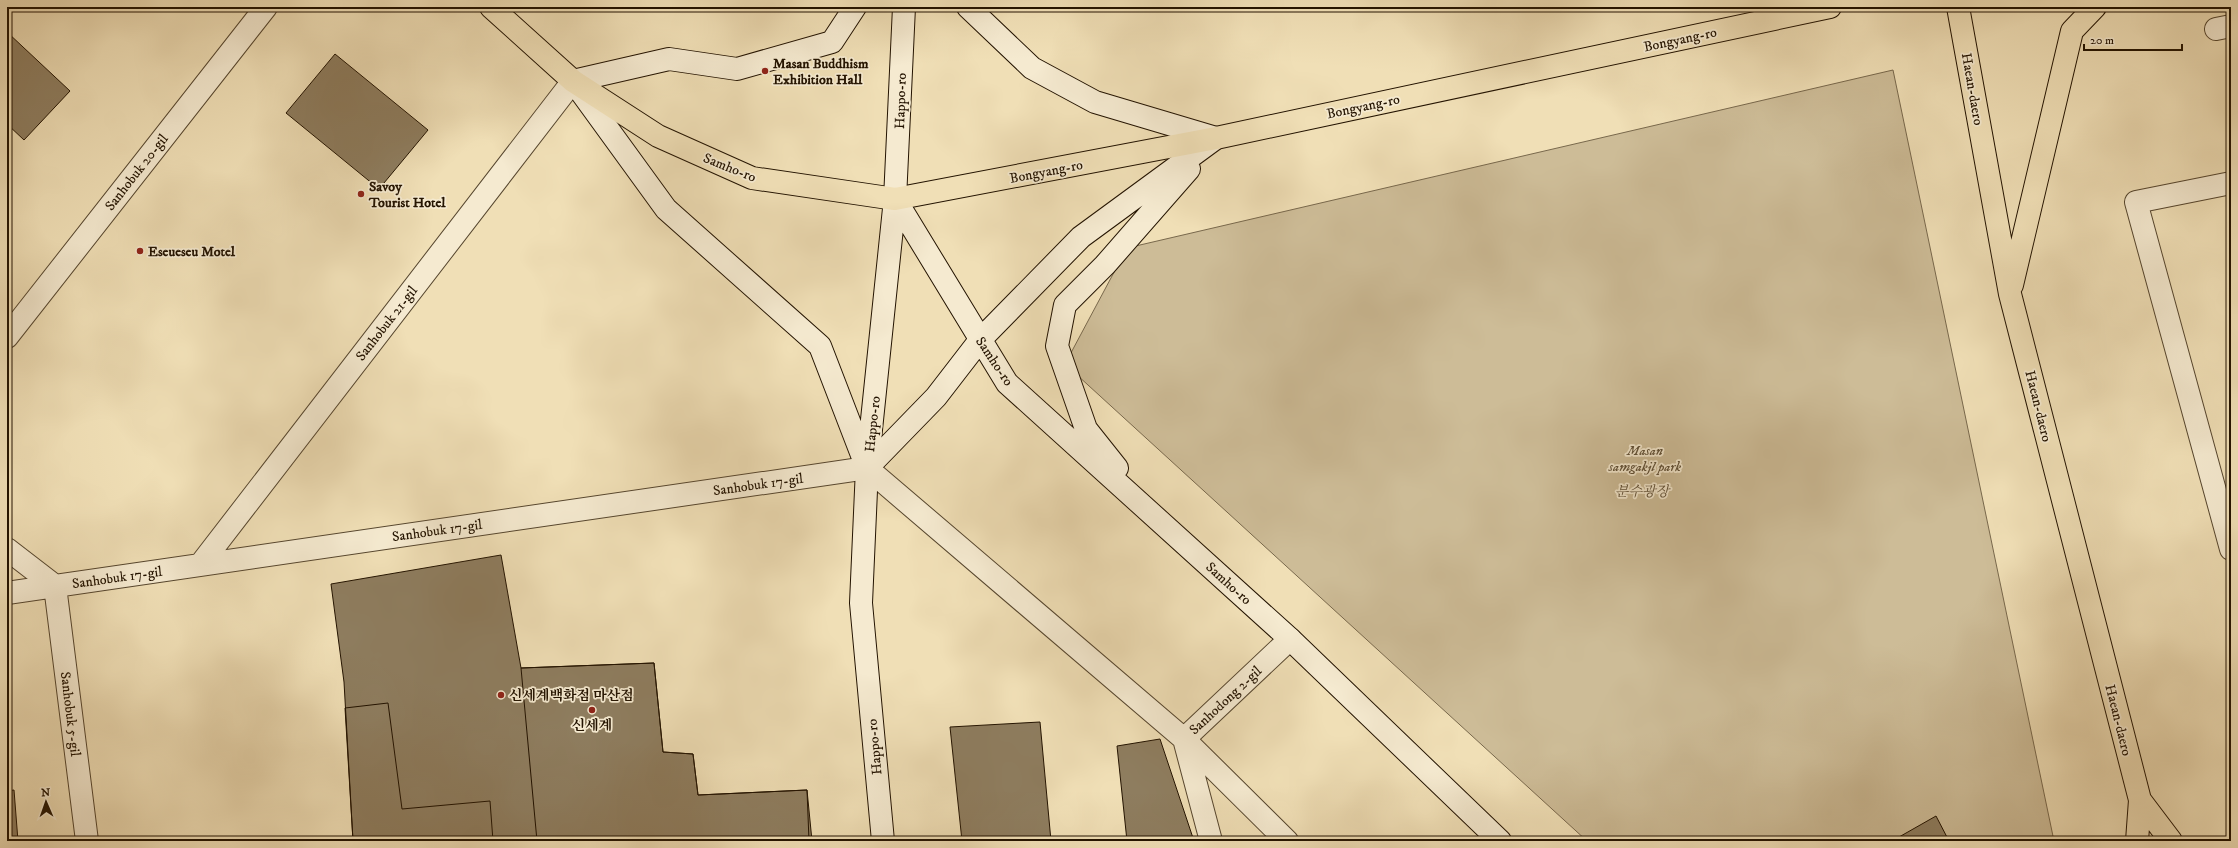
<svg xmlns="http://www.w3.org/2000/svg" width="2238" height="848" viewBox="0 0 2238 848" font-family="'IM FELL DW Pica','Noto Serif KR',serif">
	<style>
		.green { fill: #cdbc97; stroke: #78684c }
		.building { fill: #8e7d5f; stroke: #231300 }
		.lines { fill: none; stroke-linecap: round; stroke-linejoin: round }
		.street-casing { stroke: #56462e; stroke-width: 24 }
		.secondary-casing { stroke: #231300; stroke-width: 24 }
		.primary-casing { stroke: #231300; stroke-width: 24 }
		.street { stroke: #f5ead0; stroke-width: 22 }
		.secondary { stroke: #f5ead0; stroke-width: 22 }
		.primary { stroke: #f0dfb6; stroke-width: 22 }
		.poi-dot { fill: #8f2418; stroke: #f5ead0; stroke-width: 1.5 }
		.labels { text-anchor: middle; stroke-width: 3.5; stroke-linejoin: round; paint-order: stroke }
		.street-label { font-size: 14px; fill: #231300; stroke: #f5ead0 }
		.poi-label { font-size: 14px; font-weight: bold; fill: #231300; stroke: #f5ead0; text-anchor: start }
		.park-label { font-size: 14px; font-style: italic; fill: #5e4e35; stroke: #f5ead0 }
	</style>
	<rect width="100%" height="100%" fill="#f0dfb6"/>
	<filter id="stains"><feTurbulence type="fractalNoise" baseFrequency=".005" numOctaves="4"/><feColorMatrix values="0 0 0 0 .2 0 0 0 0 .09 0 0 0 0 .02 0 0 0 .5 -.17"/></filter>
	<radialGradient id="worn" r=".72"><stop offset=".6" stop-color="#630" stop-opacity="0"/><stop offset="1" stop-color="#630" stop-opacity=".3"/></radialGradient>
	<path class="green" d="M1893,70L2054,841H1587L1065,364L1127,248Z"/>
	<path class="building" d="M7,32L70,91L24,140L7,124Z
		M335,54L428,130L379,189L286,113Z
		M501,555L521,668L654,663L663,752L693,754L698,795L807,790L812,841H353L344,682L331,584Z
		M654,663L663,752L693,754L698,795L807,790L809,841H537L521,668Z
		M388,703L402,809L490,801L493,841H353L345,708Z
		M1040,722L1051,841H962L950,727Z
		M1160,739L1194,841H1127L1117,746Z
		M14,790L18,841H7V791Z
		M1936,816L1949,841H1892Z"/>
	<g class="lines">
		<defs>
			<path id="street" d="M2216,29L2231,26
				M2231,183L2136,202L2231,549
				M7,337L266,7
				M7,549L55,586L87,841
				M200,565L573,81
				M7,593L867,468L1184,739L1287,841
				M1211,841L1184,739L1290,639"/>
			<path id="secondary" d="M855,7L832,42L737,69L669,59L573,81L666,209L820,346L867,468L936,397L980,340L1081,237L1216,138
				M968,7L1032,68L1095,102L1216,138
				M895,199L1007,383L1290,639L1500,841
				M1117,468L1086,429L1057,346L1065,305L1105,265L1189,169
				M883,841L861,603L867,468L895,199L904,7"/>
			<path id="primary" d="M491,7L573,81L658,136L752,178L895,199L1216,138L1830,7
				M1958,7L2010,294L2140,800L2137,841
				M2012,285L2072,31L2095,7
				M2140,800L2171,841"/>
		</defs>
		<use href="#street" class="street-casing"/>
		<use href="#secondary" class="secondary-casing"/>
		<use href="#primary" class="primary-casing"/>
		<use href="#street" class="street"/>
		<use href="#secondary" class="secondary"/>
		<use href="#primary" class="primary"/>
	</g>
	<g class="poi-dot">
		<circle cx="765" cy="71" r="4"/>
		<circle cx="361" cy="194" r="4"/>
		<circle cx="140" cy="251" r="4"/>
		<circle cx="501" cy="695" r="4"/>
		<circle cx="592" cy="710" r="4"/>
	</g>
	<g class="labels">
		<g class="street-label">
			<text transform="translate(1680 39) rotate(-12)" y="5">Bongyang-ro</text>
			<text transform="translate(1973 89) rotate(80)" y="5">Haean-daero</text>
			<text transform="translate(900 101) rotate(-88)" y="5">Happo-ro</text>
			<text transform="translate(1363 106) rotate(-12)" y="5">Bongyang-ro</text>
			<text transform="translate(730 167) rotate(22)" y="5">Samho-ro</text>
			<text transform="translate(1046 171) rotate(-11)" y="5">Bongyang-ro</text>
			<text transform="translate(136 172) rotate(-52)" y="5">Sanhobuk 20-gil</text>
			<text transform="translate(386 323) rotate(-52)" y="5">Sanhobuk 21-gil</text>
			<text transform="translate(995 361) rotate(56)" y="5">Samho-ro</text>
			<text transform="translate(2039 406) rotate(76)" y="5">Haean-daero</text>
			<text transform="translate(872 424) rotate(-84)" y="5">Happo-ro</text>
			<text transform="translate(758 484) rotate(-8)" y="5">Sanhobuk 17-gil</text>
			<text transform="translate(437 530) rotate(-8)" y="5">Sanhobuk 17-gil</text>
			<text transform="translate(117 577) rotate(-8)" y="5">Sanhobuk 17-gil</text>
			<text transform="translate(1229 583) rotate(42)" y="5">Samho-ro</text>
			<text transform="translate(1225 700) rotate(-43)" y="5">Sanhodong 2-gil</text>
			<text transform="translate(71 714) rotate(83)" y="5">Sanhobuk 5-gil</text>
			<text transform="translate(2119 720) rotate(76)" y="5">Haean-daero</text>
			<text transform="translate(874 747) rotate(-95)" y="5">Happo-ro</text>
		</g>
		<g class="poi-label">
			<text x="773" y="68">Masan Buddhism<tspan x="773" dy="16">Exhibition Hall</tspan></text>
			<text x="369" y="191">Savoy<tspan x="369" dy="16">Tourist Hotel</tspan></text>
			<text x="148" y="256">Eseueseu Motel</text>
			<text x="509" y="700">신세계백화점 마산점</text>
			<text x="592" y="730" text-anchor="middle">신세계</text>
		</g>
		<g class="park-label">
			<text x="1645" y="455">Masan<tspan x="1645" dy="16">samgakjl park</tspan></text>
			<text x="1642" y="496">분수광장</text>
		</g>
	</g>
	<rect width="2238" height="848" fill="none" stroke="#f0dfb6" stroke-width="24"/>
	<rect x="8" y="8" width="2222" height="832" fill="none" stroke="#231300" stroke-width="2"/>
	<rect x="12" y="12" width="2214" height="824" fill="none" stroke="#231300"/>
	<g transform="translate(46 802) rotate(358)" stroke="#f5ead0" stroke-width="3" paint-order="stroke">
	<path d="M0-3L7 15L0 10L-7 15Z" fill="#231300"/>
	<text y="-6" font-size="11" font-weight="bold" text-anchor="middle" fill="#231300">N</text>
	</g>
	<path d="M2084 44v6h98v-6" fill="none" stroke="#231300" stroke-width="2"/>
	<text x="2090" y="44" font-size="12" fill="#231300" stroke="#f5ead0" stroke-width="3" paint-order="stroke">20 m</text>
	<rect width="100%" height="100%" filter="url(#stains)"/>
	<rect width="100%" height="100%" fill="url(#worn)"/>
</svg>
